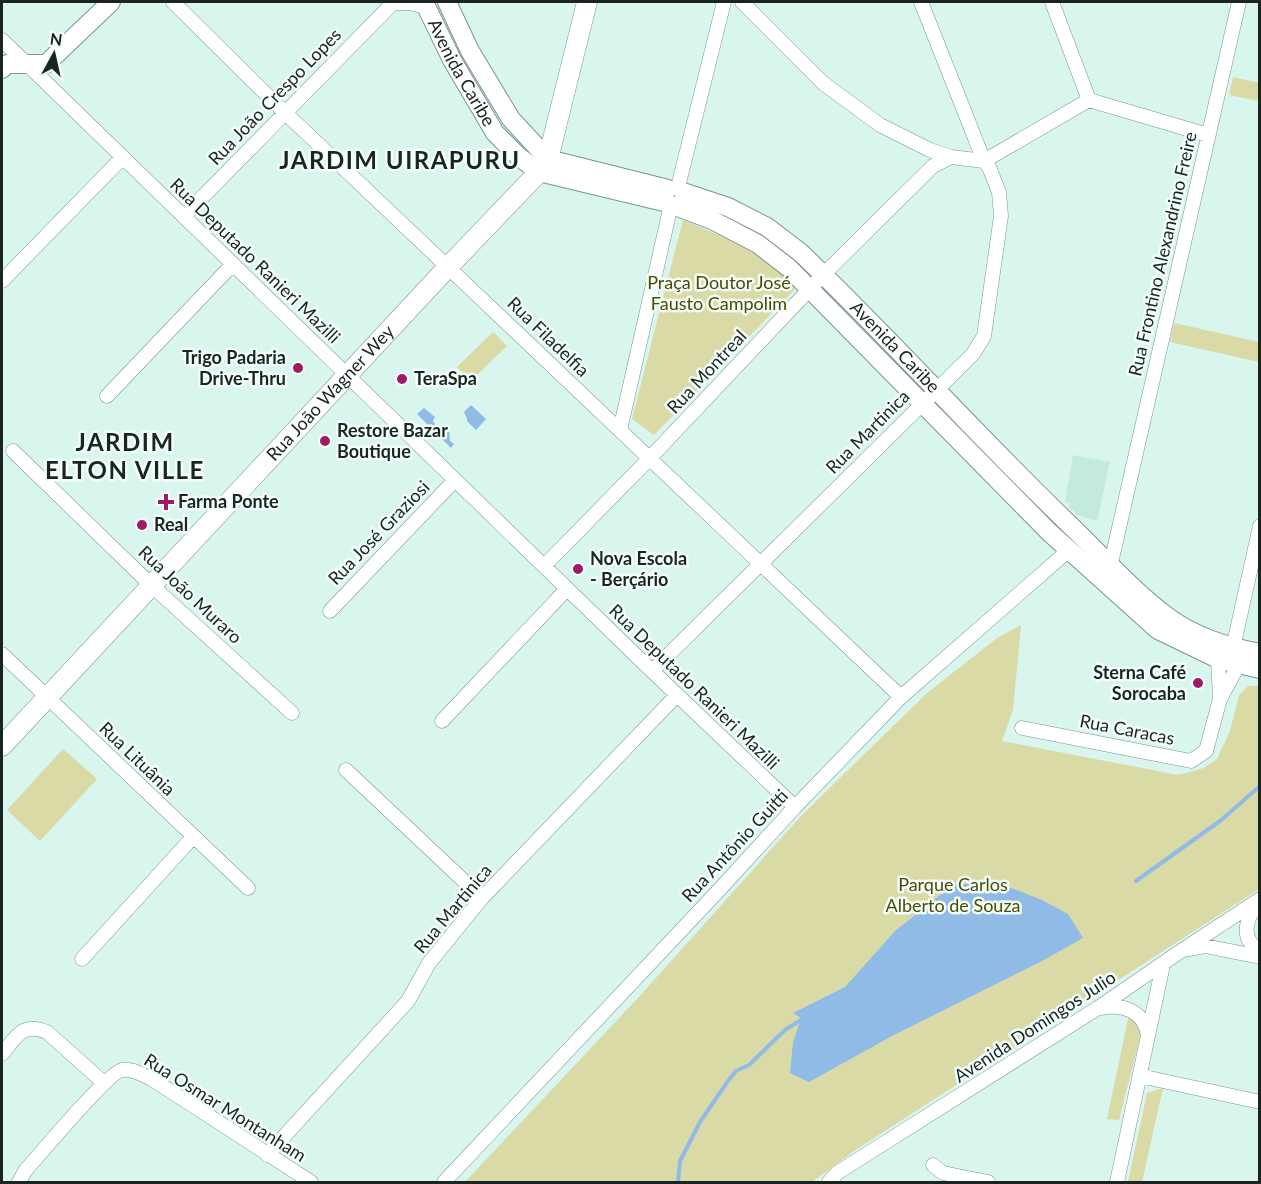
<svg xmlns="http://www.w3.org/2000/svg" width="1261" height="1184" viewBox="0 0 1261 1184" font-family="Lato,sans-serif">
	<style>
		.built { fill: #c4e9df }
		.green { fill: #d9daa6 }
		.water { fill: #8fbbe6 }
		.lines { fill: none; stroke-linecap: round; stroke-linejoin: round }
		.stream { stroke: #8fbbe6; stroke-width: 4 }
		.minor-casing { stroke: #7b958f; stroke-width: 15 }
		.tertiary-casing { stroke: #7b958f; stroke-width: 20 }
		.secondary-casing { stroke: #7b958f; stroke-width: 21 }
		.minor { stroke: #fff; stroke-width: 14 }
		.tertiary { stroke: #fff; stroke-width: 18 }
		.secondary { stroke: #fff; stroke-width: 20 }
		.poi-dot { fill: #a11a67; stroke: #f3fefb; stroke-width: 2 }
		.labels { text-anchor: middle; stroke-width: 5; stroke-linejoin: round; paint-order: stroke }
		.street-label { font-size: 18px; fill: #1a2522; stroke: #f3fefb }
		.park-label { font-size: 18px; fill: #4b4b01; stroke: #f3fefb }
		.poi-label { font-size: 18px; font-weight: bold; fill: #1a2522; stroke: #f3fefb; text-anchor: start }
		.district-label { font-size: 24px; font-weight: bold; letter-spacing: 1.5px; fill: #1a2522; stroke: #f3fefb }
	</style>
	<rect width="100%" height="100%" fill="#d8f5ee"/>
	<path class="built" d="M1073,455L1110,462L1097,521L1074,514L1075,510L1069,509L1070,503L1065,502Z"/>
	<path class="green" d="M1233,77L1259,83V101L1229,95Z
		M683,220L735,242L769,261L796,288L654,435L632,419Z
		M1174,323L1259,342V362L1170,342Z
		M493,332L507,346L471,381L457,367Z
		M1021,625L1013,710L1002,741L1178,775L1204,768L1217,759L1230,731L1239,695L1248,686H1259V889L854,1151L812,1182H465L637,999L802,815L926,694L997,638Z
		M63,749L97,779L40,841L7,810Z
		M1129,1014L1142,1029L1119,1120L1107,1119Z
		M1163,1088L1142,1182H1128L1147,1093Z"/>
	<path class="water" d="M471,405L486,419L476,430L467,421V418L464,412Z
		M424,408L435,417L433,421L437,427L443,426L449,429L450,441L454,444L451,448L417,414Z
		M954,884H1001L1042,900L1068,914L1083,938L1042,961L892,1036L809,1082L790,1073L793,1042L801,1018L793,1013L845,987L895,931Z"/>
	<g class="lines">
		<path class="stream" d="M1136,881L1220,821L1260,786
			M678,1182L680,1161L700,1122L728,1081L736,1071L749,1065L785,1030L804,1018"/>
		<defs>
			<path id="minor" d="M173,2L277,105L901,697
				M742,2L823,83L880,125L930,150L951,157L984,161L1089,100
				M1052,2L1089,100
				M393,3H410L426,7
				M2,40L652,671L795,807
				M1089,100L1208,135
				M678,187L724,2
				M184,216L394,2
				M2,281L123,157
				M107,396L233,264
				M620,430L671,205
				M13,451L151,585L292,713
				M1111,563L1239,2
				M544,566L649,459L823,275L933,166L951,157
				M330,611L455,480
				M1233,648L1260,526
				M2,654L248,888
				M1218,659L1220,699
				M652,671L973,354L984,336L1001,216L999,192L989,167L984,161L921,2
				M442,721L567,589
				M1022,728L1191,761L1206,751L1220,699L1239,664
				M346,770L482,898
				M1258,904C1245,919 1240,939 1260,951
				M1188,949L1205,946L1260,957
				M82,959L193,837
				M1100,1008C1122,1004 1143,1010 1148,1034
				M2,1054C17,1036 22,1022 47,1032L104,1083
				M1140,1076L1260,1102
				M267,1155L408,1001L429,963L482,898L677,695
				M933,1165L943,1173L988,1182
				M19,1182L25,1171C39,1155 109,1072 122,1070C133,1068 142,1075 152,1079L311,1182
				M444,1182L720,889L795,807L901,697L1069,550
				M829,1182L837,1173L1098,1008L1178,953L1260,899
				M1117,1182L1163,965"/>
			<g id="tertiary">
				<path id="s1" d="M424,2L452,60L495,133L518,156L539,172L668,203"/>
				<path d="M447,2L470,51L511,119L548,159L668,189"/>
				<path d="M2,69L7,64H46L111,2"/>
				<path id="s2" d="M683,192L728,207L767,227L801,253C894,342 979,438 1072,527C1103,557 1133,591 1168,617C1195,637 1227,647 1260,653"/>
				<path d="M675,206L712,220L758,244L789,268L1049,532L1158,630L1218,659L1260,669"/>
			</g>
			<g id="secondary">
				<path id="s3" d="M2,746L448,267L539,172L548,159L587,2"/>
			</g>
		</defs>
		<use href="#minor" class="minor-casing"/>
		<use href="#tertiary" class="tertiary-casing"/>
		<use href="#secondary" class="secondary-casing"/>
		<use href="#minor" class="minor"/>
		<use href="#tertiary" class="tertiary"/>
		<use href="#secondary" class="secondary"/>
	</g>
	<g class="poi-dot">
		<circle cx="298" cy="368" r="6"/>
		<circle cx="402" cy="379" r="6"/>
		<circle cx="325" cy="441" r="6"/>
		<path d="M163 493h6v6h6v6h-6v6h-6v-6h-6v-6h6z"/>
		<circle cx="142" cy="525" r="6"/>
		<circle cx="578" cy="569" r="6"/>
		<circle cx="1198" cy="683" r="6"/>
	</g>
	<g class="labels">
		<g class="street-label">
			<text dy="6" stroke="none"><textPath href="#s1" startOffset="80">Avenida Caribe</textPath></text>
			<text transform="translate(275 97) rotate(-46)" y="6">Rua João Crespo Lopes</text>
			<text transform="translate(1163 254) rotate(-77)" y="6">Rua Frontino Alexandrino Freire</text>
			<text transform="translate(255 261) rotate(44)" y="6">Rua Deputado Ranieri Mazilli</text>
			<text transform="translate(548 337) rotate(44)" y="6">Rua Filadelfia</text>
			<text dy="6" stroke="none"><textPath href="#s2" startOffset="267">Avenida Caribe</textPath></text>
			<text transform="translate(707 372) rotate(-47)" y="6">Rua Montreal</text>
			<text dy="6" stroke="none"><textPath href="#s3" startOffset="482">Rua João Wagner Wey</textPath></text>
			<text transform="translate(868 432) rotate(-45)" y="6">Rua Martinica</text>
			<text transform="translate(379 533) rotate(-46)" y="6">Rua José Graziosi</text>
			<text transform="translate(190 595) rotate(43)" y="6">Rua João Muraro</text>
			<text transform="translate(694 687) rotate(44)" y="6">Rua Deputado Ranieri Mazilli</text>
			<text transform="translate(1127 730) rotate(11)" y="6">Rua Caracas</text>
			<text transform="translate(137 759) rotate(44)" y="6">Rua Lituânia</text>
			<text transform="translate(735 846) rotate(-47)" y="6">Rua Antônio Guitti</text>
			<text transform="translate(453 909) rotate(-50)" y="6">Rua Martinica</text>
			<text transform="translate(1035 1027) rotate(-33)" y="6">Avenida Domingos Julio</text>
			<text transform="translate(225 1108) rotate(32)" y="6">Rua Osmar Montanham</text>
		</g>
		<g class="park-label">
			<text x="719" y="289">Praça Doutor José<tspan x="719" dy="21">Fausto Campolim</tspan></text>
			<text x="953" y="891">Parque Carlos<tspan x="953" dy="21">Alberto de Souza</tspan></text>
		</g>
		<g class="poi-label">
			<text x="286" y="364" text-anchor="end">Trigo Padaria<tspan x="286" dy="21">Drive-Thru</tspan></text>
			<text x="414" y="385">TeraSpa</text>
			<text x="337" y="437">Restore Bazar<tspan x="337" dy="21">Boutique</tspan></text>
			<text x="178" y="508">Farma Ponte</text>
			<text x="154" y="531">Real</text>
			<text x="590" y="565">Nova Escola<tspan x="590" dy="21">- Berçário</tspan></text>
			<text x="1186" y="679" text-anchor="end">Sterna Café<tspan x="1186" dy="21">Sorocaba</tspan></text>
		</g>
		<g class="district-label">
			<text x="400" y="169">JARDIM UIRAPURU</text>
			<text x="125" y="451">JARDIM<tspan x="125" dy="28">ELTON VILLE</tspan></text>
		</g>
	</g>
	<rect width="1261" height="1184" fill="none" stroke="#1a2522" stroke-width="6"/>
	<g transform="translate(54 54) rotate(8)" stroke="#f3fefb" stroke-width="4.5" paint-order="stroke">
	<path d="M0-4.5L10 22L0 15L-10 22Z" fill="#1a2522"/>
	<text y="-9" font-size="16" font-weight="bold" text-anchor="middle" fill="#1a2522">N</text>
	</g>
</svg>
